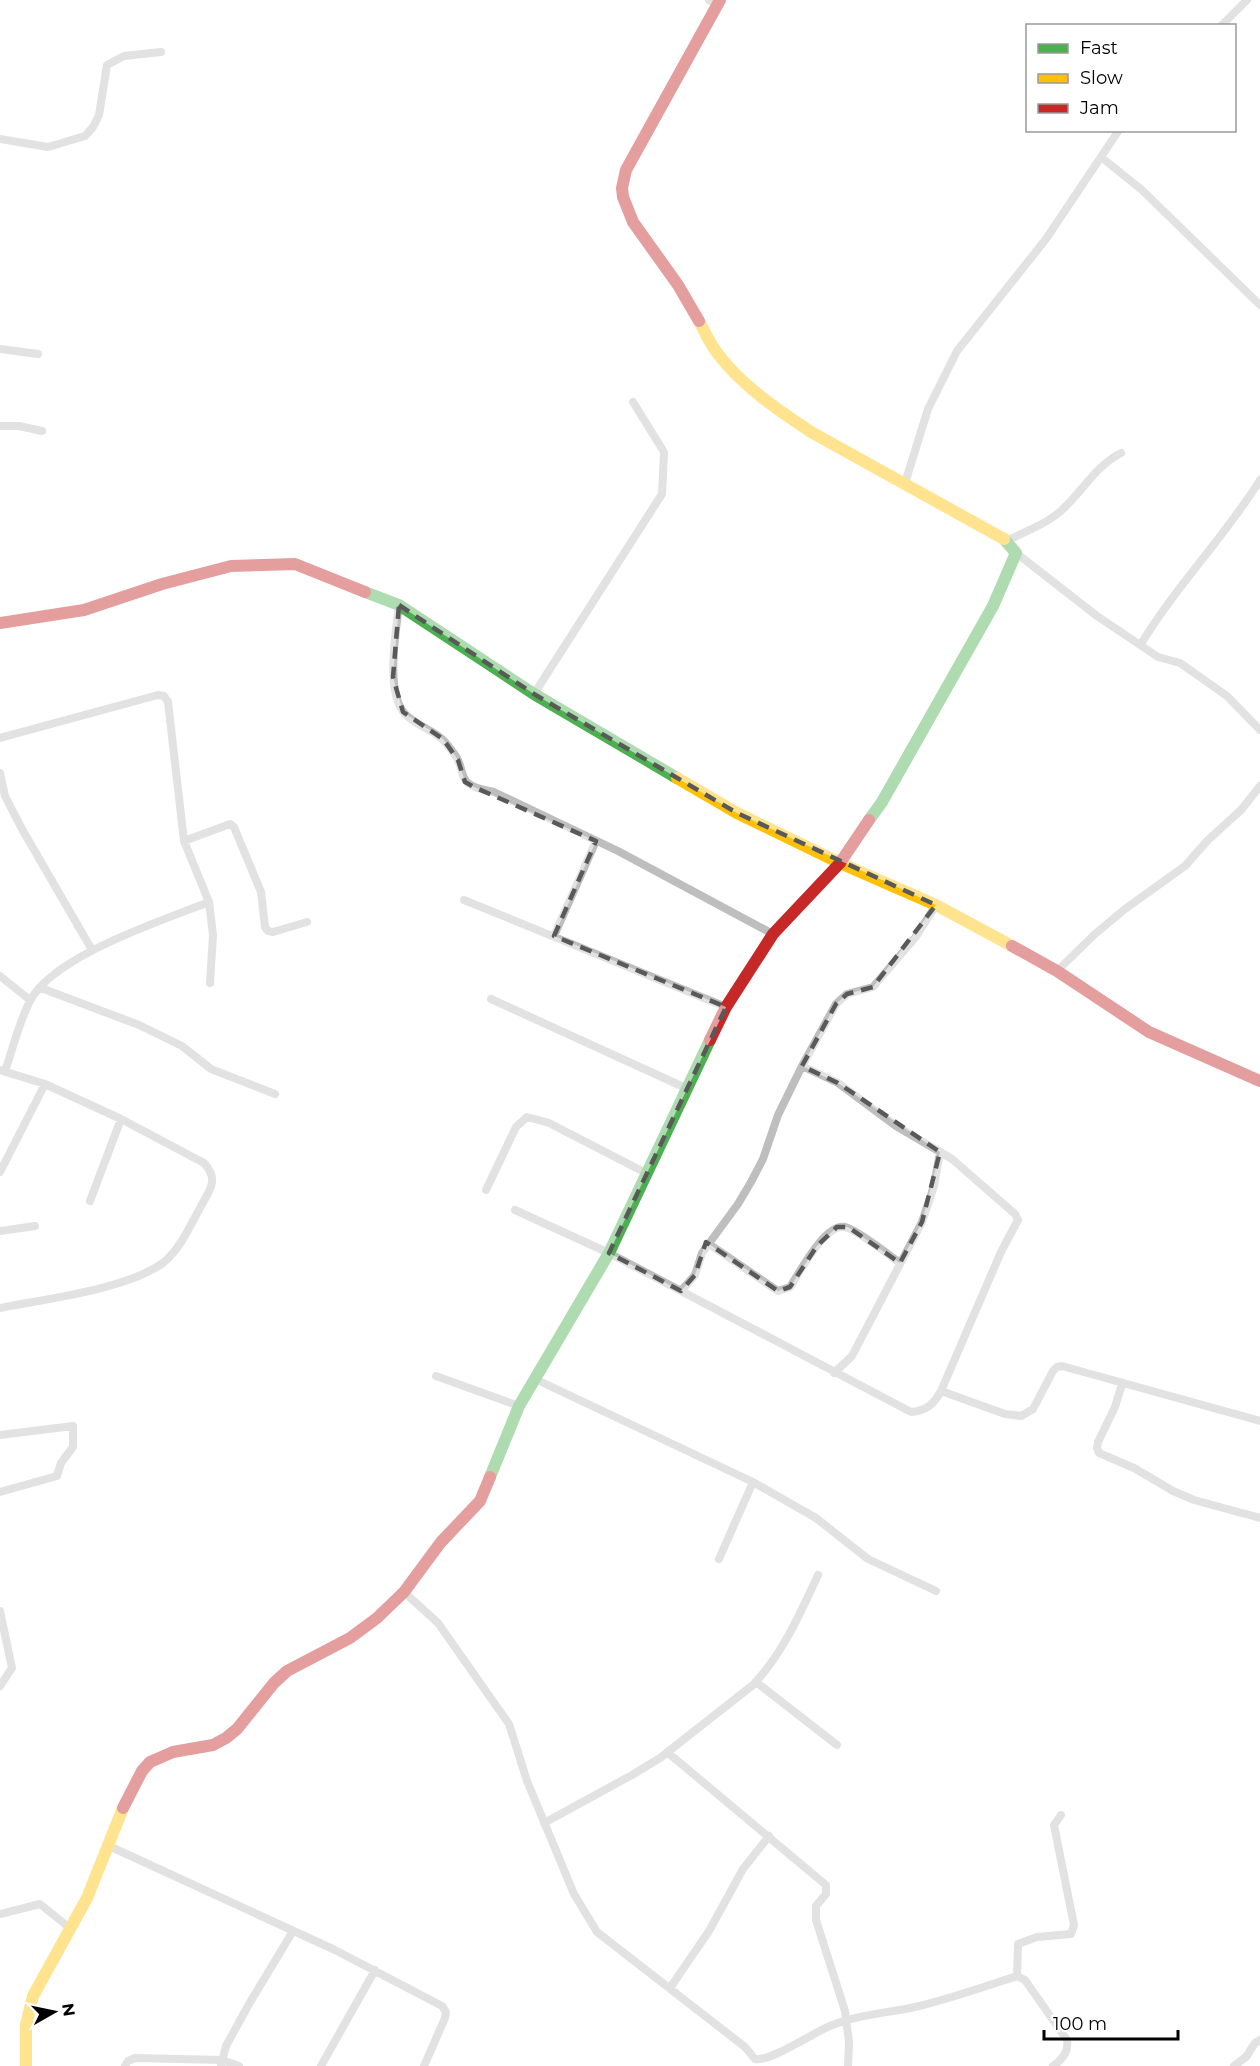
<svg xmlns="http://www.w3.org/2000/svg" width="1260" height="2066" viewBox="0 0 1260 2066" font-family="Montserrat,sans-serif">
	<style>
		.lines { fill: none; stroke-linecap: round; stroke-linejoin: round }
		.street { stroke: #bebebe; stroke-width: 8 }
		.fast { stroke: #4caf50; stroke-width: 12 }
		.slow { stroke: #ffc107; stroke-width: 12 }
		.jam { stroke: #c62828; stroke-width: 12 }
		.marked { fill: none; stroke: #595959; stroke-width: 4.5; stroke-dasharray: 12 8; stroke-linejoin: round }
	</style>
	<rect width="100%" height="100%" fill="#fff"/>
	<g class="lines">
		<path class="street" d="M709,0L717,5
			M1221,26L1247,0
			M0,139L48,147L85,136L93,127L99,115L107,65L124,56L161,52
			M1101,157L1142,190L1260,305
			M0,349L38,354
			M0,426H19L42,431
			M905,483L928,409L957,351L1046,239L1119,130
			M1007,541C1027,530 1048,524 1064,508C1084,489 1096,466 1121,453
			M1016,553L1097,616L1158,657L1180,663L1227,696L1260,730
			M399,605C396,632 385,692 405,714C416,726 437,731 446,743C450,748 454,753 457,758C462,766 461,778 468,783C475,789 485,790 494,792L618,851L773,934
			M1141,644C1176,586 1224,538 1260,480
			M534,694L662,494L664,452L633,402
			M0,738L158,695L164,696L168,702L184,841L209,902L213,935L210,983
			M0,773L5,796L22,829L92,950
			M184,841L230,824L234,827L261,892L265,927L268,931L273,932L307,922
			M464,900L726,1007
			M554,936L596,841
			M1057,971L1095,934L1125,909L1185,866L1208,840L1241,810L1260,786
			M0,976L30,1000
			M41,988L139,1025L182,1046L211,1069L275,1094
			M491,999L688,1089
			M0,1070L45,1084L121,1119L204,1163C220,1180 209,1191 200,1208C190,1226 180,1249 164,1262C129,1289 45,1299 0,1308
			M5,1071C13,1048 19,1022 30,1001C53,956 161,921 209,902
			M0,1172L45,1084
			M486,1190L516,1127L527,1117L549,1123L646,1173
			M90,1201L121,1119
			M515,1210L609,1253L911,1412C926,1411 934,1404 941,1391L1001,1252L1018,1220L1015,1214L952,1159L896,1126L838,1083L802,1066
			M0,1231L35,1226
			M709,1244L778,1291L790,1287C800,1272 825,1223 845,1227C856,1229 889,1255 900,1263
			M681,1291L695,1275L702,1253L738,1204L751,1182L763,1159L778,1115L802,1066L836,1004L847,994L873,987L915,938L936,905
			M834,1373L852,1356L922,1222L934,1186L940,1152
			M436,1376L519,1406
			M535,1379L753,1482L816,1518L868,1559L936,1591
			M1122,1384L1115,1407L1098,1442L1097,1448L1099,1453L1134,1468L1173,1491L1194,1500L1260,1518
			M941,1391L1005,1414L1021,1416L1033,1409L1053,1371L1057,1367L1062,1366L1260,1421
			M0,1435L73,1426V1447L61,1463L57,1476L0,1492
			M719,1559L753,1482
			M404,1592L438,1623L509,1724L527,1781L574,1894L597,1932L745,2047L755,2059C770,2062 813,2033 830,2026C856,2015 887,2013 915,2007C949,1999 983,1987 1017,1976L1025,1980L1067,2040C1069,2052 1062,2060 1053,2066
			M0,1611L12,1668L0,1686
			M756,1682L837,1745
			M667,1752L826,1885V1894L816,1906V1920L845,2011L849,2042L848,2066
			M544,1823L632,1775L660,1758L753,1685C783,1653 800,1614 818,1575
			M109,1846L335,1950L442,2006L446,2012L445,2018L424,2066
			M0,1914L40,1904L71,1929
			M1017,1976L1018,1944L1037,1937L1071,1934L1074,1925L1054,1825L1061,1815
			M670,1988L709,1931L743,1869L769,1836
			M125,2066L128,2061L135,2058L222,2060L239,2066
			M221,2066L226,2046L249,2004L293,1931
			M321,2066L375,1970
			M1234,2066L1246,2057L1255,2043L1260,2040"/>
		<path class="fast" d="M365,592L399,605L534,694L677,778
			M869,820L882,802L993,606L1016,553L1004,539
			M490,1477L519,1406L609,1253L710,1040"/>
		<path class="slow" d="M699,321C705,332 710,344 718,354C742,386 778,410 811,432L1004,539
			M677,778L737,813L840,863L936,905L1012,946
			M26,2066V2025L33,1996L87,1898L123,1808"/>
		<path class="jam" d="M699,321L678,285L633,222L623,197L622,188L626,170L720,0
			M0,623L84,610L162,584L231,566L295,564L365,592
			M1012,946L1057,971L1149,1032L1260,1081
			M710,1040L726,1007L773,934L840,863L869,820
			M123,1808L142,1771L150,1762L173,1752L213,1745L226,1738L237,1729L274,1683L287,1671L350,1638L377,1618L404,1592L441,1542L480,1501L490,1477"/>
	</g>
	<path d="M0 0H1260V2066H0ZM399,605L534,694L737,813L936,905L873,987L847,994L836,1004L802,1066L838,1083L940,1152L922,1222L900,1263L848,1227H837L817,1246L790,1287L778,1291L706,1242L695,1275L681,1291L609,1253L726,1007L554,936L596,841L474,787L465,782L458,760L443,739L403,712L393,677Z" fill="#fff" fill-opacity=".55" fill-rule="evenodd"/>
	<path class="marked" d="M399,605L534,694L737,813L936,905L873,987L847,994L836,1004L802,1066L838,1083L940,1152L922,1222L900,1263L848,1227H837L817,1246L790,1287L778,1291L706,1242L695,1275L681,1291L609,1253L726,1007L554,936L596,841L474,787L465,782L458,760L443,739L403,712L393,677Z"/>
	<rect x="1026" y="24" width="210" height="108" fill="#ffffff" stroke="#999999" stroke-width="1.5"/>
	<rect x="1038" y="44" width="30" height="9" fill="#4caf50" stroke="#999999" stroke-width="1.5"/>
	<text x="1080" y="54" font-size="18" fill="#000000">Fast</text>
	<rect x="1038" y="74" width="30" height="9" fill="#ffc107" stroke="#999999" stroke-width="1.5"/>
	<text x="1080" y="84" font-size="18" fill="#000000">Slow</text>
	<rect x="1038" y="104" width="30" height="9" fill="#c62828" stroke="#999999" stroke-width="1.5"/>
	<text x="1080" y="114" font-size="18" fill="#000000">Jam</text>
	<g transform="translate(54 2012) rotate(81)" stroke="#ffffff" stroke-width="4.5" paint-order="stroke">
	<path d="M0-4.5L10 22L0 15L-10 22Z" fill="#000000"/>
	<text y="-9" font-size="16" font-weight="bold" text-anchor="middle" fill="#000000">N</text>
	</g>
	<path d="M1044 2030v9h134v-9" fill="none" stroke="#000000" stroke-width="3"/>
	<text x="1053" y="2030" font-size="18" fill="#000000" stroke="#ffffff" stroke-width="4.5" paint-order="stroke">100 m</text>
</svg>
